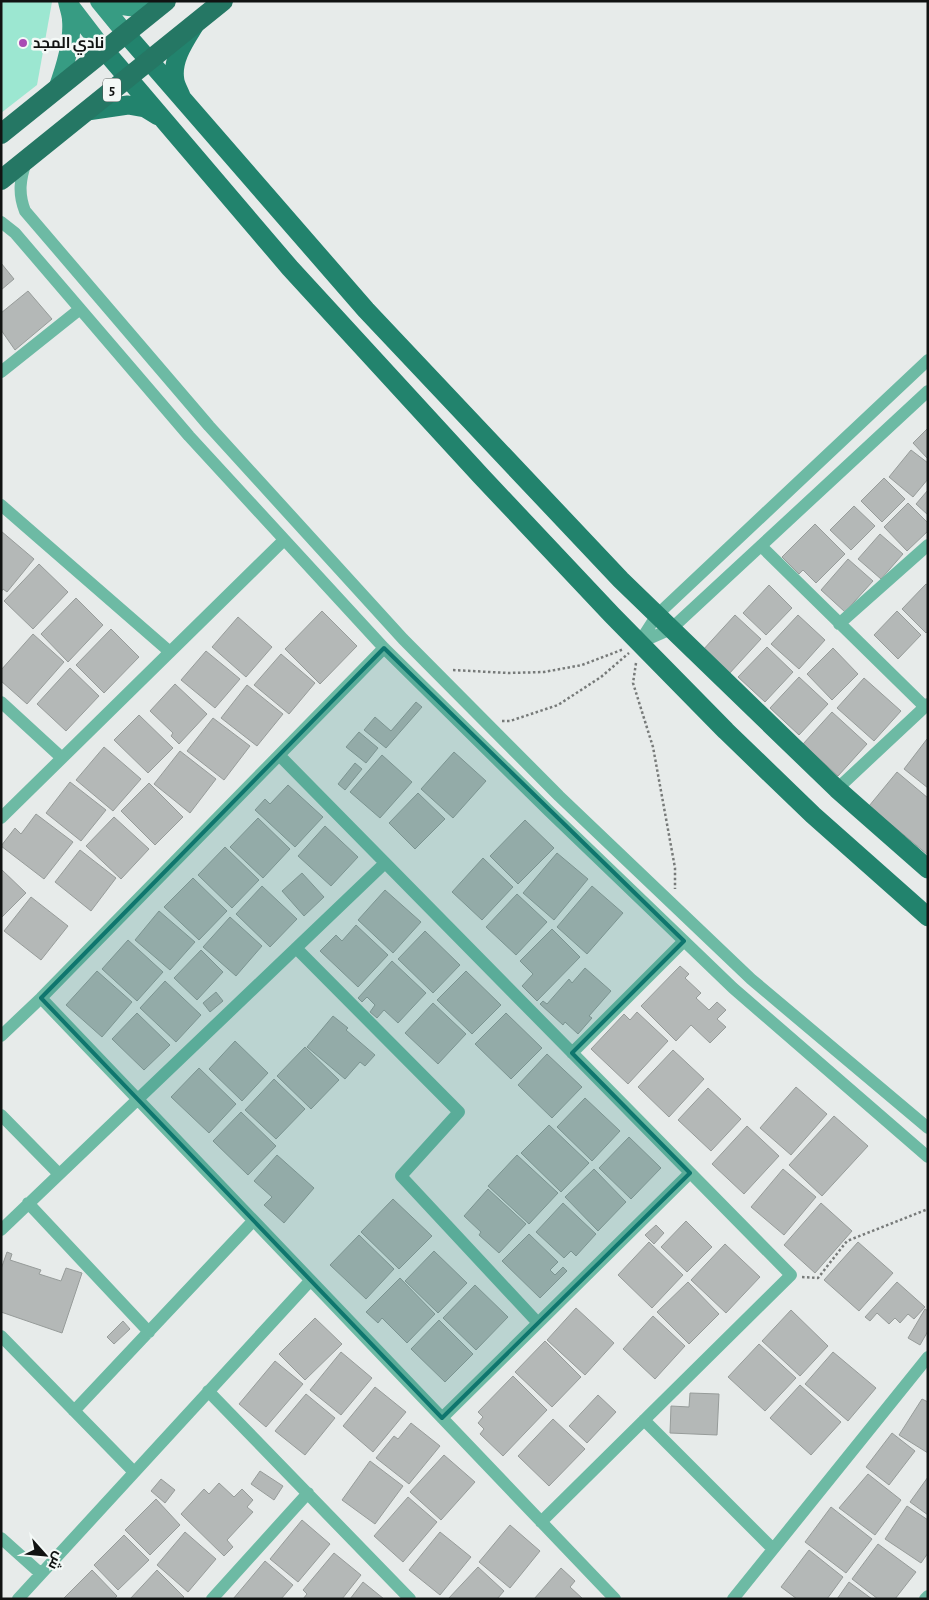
<svg xmlns="http://www.w3.org/2000/svg" width="929" height="1600" viewBox="0 0 929 1600" font-family="'Alegreya Sans',Cairo,sans-serif">
	<style>
		.green { fill: #9ce7d1 }
		.building { fill: #b4b8b7; stroke: #979c9a }
		.lines { fill: none; stroke-linecap: round; stroke-linejoin: round }
		.path { stroke: #777a79; stroke-width: 2.5; stroke-dasharray: 2.5 2.5; stroke-linecap: butt }
		.minor { stroke: #6dbaa4; stroke-width: 12 }
		.secondary { stroke: #379c83; stroke-width: 18 }
		.primary { stroke: #22836d; stroke-width: 19 }
		.trunk { stroke: #257764; stroke-width: 20 }
		.marked { fill: #0f766e; fill-opacity: 0.2; stroke: #0f766e; stroke-width: 4; stroke-linejoin: round }
		.poi-dot { fill: #a94bb4; stroke: #f4f9f7; stroke-width: 2 }
		.labels { text-anchor: middle; stroke-width: 5; stroke-linejoin: round; paint-order: stroke }
		.shield { fill: #f4f9f7; stroke: #555857; stroke-width: 1 }
		.shield-label { font-size: 14px; font-weight: bold; fill: #111312 }
		.poi-label { font-size: 15px; font-weight: bold; fill: #111312; stroke: #f4f9f7; text-anchor: start }
	</style>
	<rect width="100%" height="100%" fill="#e7ebea"/>
	<path class="green" d="M1,1L52,2L37,85L1,113Z"/>
	<path class="building" d="M1,263L14,279L1,290Z
		M28,291L52,319L15,350L1,330V313Z
		M928,428V459L913,443Z
		M911,450L928,463V479L913,497L889,477Z
		M884,478L905,499L882,522L861,501Z
		M928,490V515L916,504Z
		M908,503L928,523V531L907,551L884,527Z
		M854,506L875,526L851,550L830,530Z
		M815,524L845,554L816,583L803,570L799,574L782,557Z
		M1,531L34,559L7,592L3,589L1,592Z
		M880,534L903,554L881,579L858,559Z
		M848,559L873,581L845,612L821,590Z
		M39,564L68,592L33,629L4,601Z
		M926,584L928,585V631L926,633L902,609Z
		M769,585L792,608L766,635L743,613Z
		M76,598L103,625L68,662L41,634Z
		M322,611L357,646L320,684L285,649Z
		M897,611L921,635L898,659L874,635Z
		M735,615L761,639L728,675L702,651Z
		M798,615L825,640L799,669L771,644Z
		M238,617L272,647L246,677L212,647Z
		M111,629L139,657L104,693L76,665Z
		M33,634L64,662L27,704L1,681V670Z
		M767,647L793,672L765,702L738,677Z
		M833,648L858,674L832,700L807,674Z
		M206,651L240,679L215,708L181,680Z
		M281,654L315,683L289,714L254,685Z
		M70,668L99,696L66,731L37,704Z
		M799,677L828,704L799,735L770,708Z
		M864,678L901,711L874,741L837,708Z
		M175,684L207,714L179,744L171,736L173,733L150,711Z
		M247,685L283,714L257,746L221,718Z
		M416,702L422,707L386,748L364,730L375,717L391,731Z
		M832,712L867,744L838,776L803,744Z
		M139,715L173,748L148,773L114,740Z
		M213,718L250,746L224,780L187,751Z
		M359,732L378,748L366,763L346,747Z
		M927,739H928V788L904,769Z
		M104,747L141,779L113,811L76,780Z
		M180,751L216,779L190,813L154,784Z
		M454,752L486,781L453,818L421,789Z
		M382,755L412,782L380,818L350,792Z
		M355,763L362,769L345,790L338,784Z
		M897,772L928,798V855L869,806Z
		M70,782L106,810L81,841L46,813Z
		M149,783L183,817L155,845L121,811Z
		M288,785L323,817L295,847L255,810L265,799L270,804Z
		M418,793L445,819L415,849L389,823Z
		M36,814L73,842L44,879L1,846L15,828L21,834Z
		M114,817L149,849L121,879L86,846Z
		M258,818L290,849L263,878L230,847Z
		M525,820L554,848L518,884L490,856Z
		M325,826L358,857L331,886L298,856Z
		M225,847L259,880L232,908L198,875Z
		M80,850L116,878L91,911L55,882Z
		M557,853L588,879L554,920L523,893Z
		M483,858L513,887L482,920L452,892Z
		M1,869L26,893L1,918Z
		M302,873L324,897L304,916L282,891Z
		M193,878L227,911L199,940L164,907Z
		M262,886L297,919L270,947L236,914Z
		M592,886L623,913L587,954L557,927Z
		M385,890L421,922L393,953L358,920Z
		M517,894L547,922L516,955L486,927Z
		M31,897L68,926L41,960L4,931Z
		M159,911L195,942L170,970L135,940Z
		M230,917L262,946L236,976L203,947Z
		M356,925L388,955L358,987L320,951L336,935L342,941Z
		M552,929L580,957L537,1001L522,986L533,974L520,961Z
		M425,931L460,965L433,993L398,959Z
		M128,940L163,972L137,1001L102,969Z
		M201,950L223,972L197,1000L174,978Z
		M392,961L426,993L398,1023L384,1010L377,1018L370,1012L375,1005L367,997L362,1002L358,998Z
		M680,966L689,974L685,978L701,993L696,998L709,1010L717,1002L726,1010L717,1019L726,1027L710,1043L691,1025L676,1041L641,1006Z
		M585,968L611,991L589,1016L592,1018L578,1034L565,1022L563,1025L540,1004L543,1001L547,1004L569,979L572,983Z
		M97,971L132,1002L102,1037L66,1005Z
		M466,971L501,1005L472,1034L437,1000Z
		M165,981L201,1015L176,1042L140,1008Z
		M216,992L223,1001L210,1012L203,1003Z
		M433,1003L466,1034L438,1064L405,1033Z
		M637,1012L668,1041L628,1084L591,1049L624,1014L630,1020Z
		M137,1013L170,1045L144,1070L112,1039Z
		M506,1013L542,1048L511,1079L475,1044Z
		M333,1016L348,1028L346,1030L375,1055L365,1066L360,1062L345,1079L307,1047Z
		M235,1041L268,1073L242,1101L209,1069Z
		M305,1047L339,1080L311,1109L277,1076Z
		M673,1050L704,1079L669,1117L638,1087Z
		M547,1054L582,1087L552,1118L518,1085Z
		M199,1068L236,1104L209,1133L171,1097Z
		M274,1079L305,1109L276,1139L245,1110Z
		M796,1087L827,1114L791,1155L760,1128Z
		M708,1088L741,1119L711,1151L678,1120Z
		M585,1098L620,1131L592,1161L557,1127Z
		M241,1112L276,1146L248,1175L213,1141Z
		M834,1116L868,1146L822,1196L789,1165Z
		M549,1125L589,1163L561,1192L521,1153Z
		M747,1126L779,1156L744,1194L712,1164Z
		M629,1137L661,1168L631,1199L599,1168Z
		M277,1155L314,1188L284,1223L264,1205L272,1197L254,1181Z
		M517,1155L558,1193L529,1224L488,1186Z
		M594,1169L626,1202L598,1231L565,1197Z
		M783,1169L816,1197L784,1235L751,1207Z
		M488,1189L526,1224L499,1253L479,1235L481,1232L464,1216Z
		M393,1199L432,1236L399,1269L361,1232Z
		M563,1203L596,1234L576,1256L571,1251L564,1258L536,1232Z
		M821,1203L852,1231L815,1273L784,1245Z
		M686,1221L712,1247L687,1272L661,1247Z
		M656,1225L664,1233L654,1244L645,1235Z
		M529,1234L558,1262L550,1270L555,1275L563,1267L567,1271L540,1298L502,1261Z
		M359,1235L394,1269L366,1299L330,1265Z
		M649,1242L683,1275L652,1308L618,1275Z
		M858,1242L893,1273L859,1311L824,1280Z
		M725,1244L760,1277L726,1313L691,1280Z
		M434,1251L467,1283L438,1313L405,1281Z
		M7,1252L12,1254L10,1260L41,1270L39,1274L61,1281L66,1268L82,1273L62,1333L1,1312V1269Z
		M400,1278L435,1314L407,1343L382,1318L378,1323L366,1312Z
		M688,1282L719,1314L689,1344L657,1312Z
		M897,1282L925,1307L914,1319L908,1314L900,1323L895,1318L889,1324L877,1313L870,1321L865,1317Z
		M475,1285L508,1317L476,1350L443,1318Z
		M576,1308L614,1343L585,1375L547,1340Z
		M925,1309L928,1311V1331L920,1345L908,1338Z
		M791,1310L828,1346L800,1376L762,1341Z
		M653,1316L685,1346L655,1379L623,1349Z
		M315,1318L342,1344L305,1380L279,1354Z
		M439,1320L473,1354L445,1382L411,1349Z
		M123,1321L130,1329L114,1344L107,1337Z
		M545,1341L581,1377L552,1407L515,1372Z
		M759,1344L796,1378L765,1411L728,1377Z
		M341,1352L372,1378L341,1415L310,1390Z
		M833,1352L876,1388L848,1421L805,1384Z
		M275,1361L303,1384L266,1427L239,1404Z
		M513,1376L547,1410L503,1456L480,1434L484,1429L478,1423L483,1417L478,1412Z
		M800,1385L841,1422L811,1455L770,1418Z
		M375,1387L406,1412L373,1452L343,1426Z
		M690,1393L719,1394L717,1435L670,1433L671,1406L689,1407Z
		M306,1394L335,1418L305,1455L275,1431Z
		M598,1395L616,1412L587,1443L569,1426Z
		M922,1399L928,1402V1453L899,1435Z
		M553,1419L585,1449L549,1486L518,1456Z
		M411,1423L440,1446L409,1484L376,1458L394,1436L398,1439Z
		M892,1433L915,1451L889,1485L866,1467Z
		M444,1455L475,1482L441,1520L410,1492Z
		M370,1461L403,1486L375,1524L342,1500Z
		M260,1471L283,1486L274,1500L251,1484Z
		M868,1474L901,1500L875,1535L839,1508Z
		M928,1477V1515L910,1502Z
		M161,1479L175,1490L165,1503L151,1491Z
		M219,1483L234,1497L242,1489L253,1500L247,1507L253,1512L227,1540L233,1547L224,1556L181,1514L204,1489L209,1494Z
		M408,1497L437,1522L403,1562L374,1536Z
		M156,1499L180,1525L150,1555L125,1530Z
		M907,1506L928,1520V1553L921,1563L885,1539Z
		M831,1507L872,1539L846,1573L805,1542Z
		M302,1520L330,1544L298,1582L270,1559Z
		M510,1525L540,1551L510,1588L479,1562Z
		M185,1532L216,1559L188,1592L157,1565Z
		M440,1532L471,1557L440,1595L409,1570Z
		M124,1535L149,1560L118,1590L94,1565Z
		M878,1544L916,1572L895,1599H878L852,1579Z
		M809,1550L843,1577L827,1599H797L781,1587Z
		M334,1553L361,1575L342,1599H303L307,1594L303,1590Z
		M265,1561L293,1585L281,1599H233Z
		M478,1567L504,1591L497,1599H448Z
		M561,1568L575,1581L570,1587L583,1599H534Z
		M92,1570L117,1596L114,1599H63Z
		M157,1570L184,1597L182,1599H130Z
		M363,1582L384,1599H350Z
		M849,1582L872,1599H837Z"/>
	<g class="lines">
		<path class="path" d="M636,663L633,683L653,747L675,868V889
			M453,670L508,673L544,672L582,665L624,649
			M502,721H510L558,705L601,677L629,653
			M802,1277L818,1278L847,1241L928,1209"/>
		<path class="minor" d="M26,162C20,179 18,193 25,211L209,426L403,639L559,796L751,979L928,1128
			M1,222L15,233L189,436L384,648L549,811L733,988L928,1157
			M1,372L80,309
			M1,505L170,652
			M761,546L925,707
			M839,624L928,545
			M639,643L657,615L928,360
			M639,643L671,629L928,391
			M1,702L62,758
			M279,755L791,1275L541,1522
			M837,789L928,704
			M1,818L284,540
			M296,948L459,1112L401,1176L538,1323
			M41,998L615,1599
			M1,1036L41,998L384,648
			M572,1053L684,941
			M1,1115L59,1174
			M28,1203L149,1332
			M1,1230L385,863
			M1,1336L134,1472
			M208,1391L410,1599
			M74,1411L253,1221
			M442,1418L690,1173
			M644,1420L773,1549
			M1,1538L40,1573
			M18,1599L310,1281
			M212,1599L308,1493
			M733,1599L928,1357
			M925,1599L928,1596"/>
		<path class="secondary" d="M99,1L126,34
			M107,1C129,10 141,9 164,3
			M69,4L105,51
			M57,89C64,70 73,41 71,20C71,14 68,7 67,1"/>
		<path class="primary" d="M126,34L366,310L621,580L837,789L928,869
			M105,51L290,268L481,476L612,615L726,731L813,815L928,917
			M181,96C179,91 176,86 175,81C171,61 184,42 194,26
			M87,111L128,105L145,108L158,116"/>
		<path class="trunk" d="M1,134L166,1
			M1,180L223,1"/>
	</g>
	<path class="marked" d="M384,648L684,941L572,1053L690,1173L442,1418L41,998Z"/>
	<circle class="poi-dot" cx="23" cy="43" r="5"/>
	<g class="labels">
		<rect class="shield" x="103" y="78.5" width="18" height="23" rx="4"/>
		<g class="shield-label">
			<text x="112" y="95">5</text>
		</g>
		<g class="poi-label">
			<text x="33" y="48">نادي المجد</text>
		</g>
	</g>
	<rect width="929" height="1600" fill="none" stroke="#111312" stroke-width="5"/>
	<g transform="translate(45 1555) rotate(117)" stroke="#f4f9f7" stroke-width="4" paint-order="stroke">
	<path d="M0-4L9 19L0 12L-9 19Z" fill="#111312"/>
	<text y="-8" font-size="14" font-weight="bold" text-anchor="middle" fill="#111312">ش</text>
	</g>
</svg>
